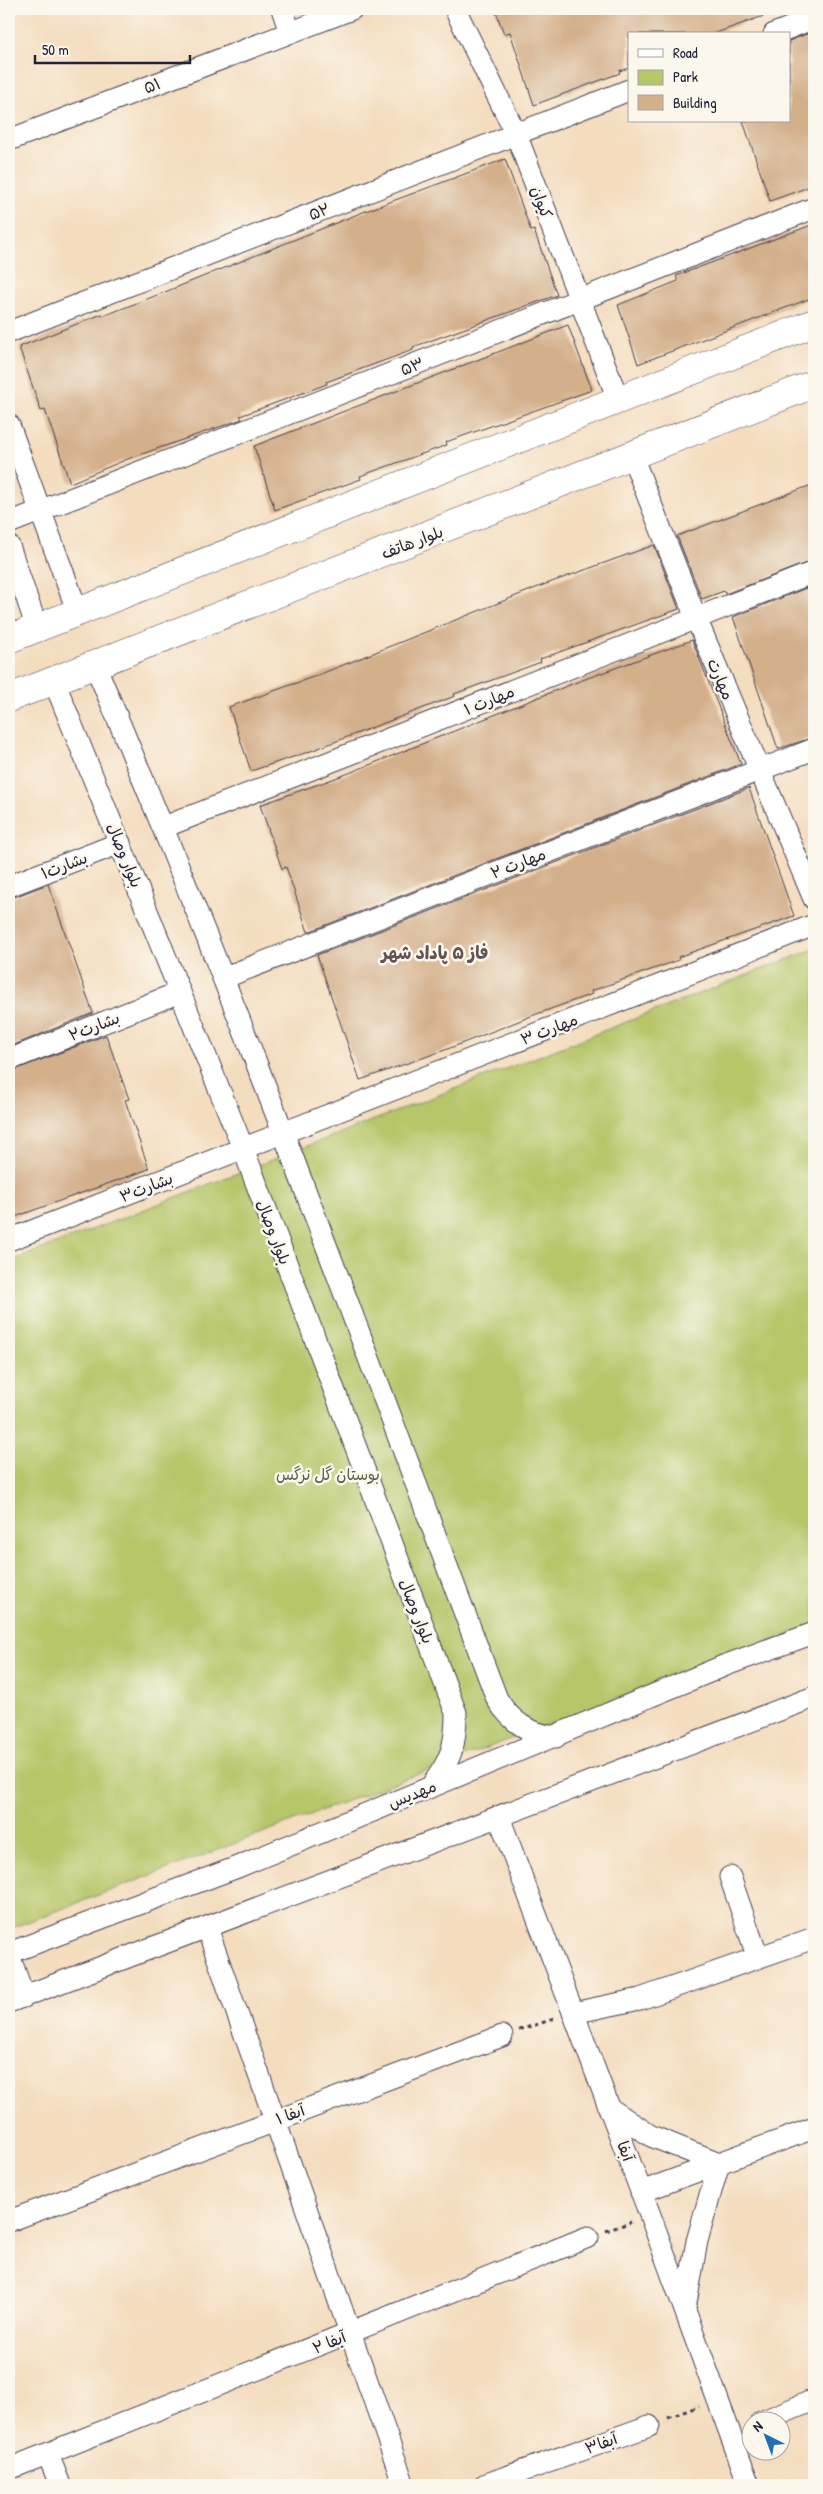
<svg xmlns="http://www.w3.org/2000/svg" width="823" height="2494" viewBox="0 0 823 2494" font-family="'Patrick Hand','Playpen Sans Arabic',sans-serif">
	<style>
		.green { fill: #b6c669; stroke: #6c7452 }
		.building { fill: #d3af8a }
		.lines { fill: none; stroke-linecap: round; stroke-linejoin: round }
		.minor-casing { stroke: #423e4f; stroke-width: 23 }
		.major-casing { stroke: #423e4f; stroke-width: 29 }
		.path { stroke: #423e4f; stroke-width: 3; stroke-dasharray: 4 4; stroke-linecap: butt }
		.minor { stroke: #fff; stroke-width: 21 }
		.major { stroke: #fff; stroke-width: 28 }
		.labels { text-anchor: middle; stroke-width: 5; stroke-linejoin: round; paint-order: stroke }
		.street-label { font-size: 16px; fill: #22223b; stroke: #fbf7ec }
		.park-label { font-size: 16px; fill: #565b4b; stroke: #fbf7ec }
		.neighbourhood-label { font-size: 18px; font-weight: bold; fill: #605357; stroke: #fbf7ec }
	</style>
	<rect width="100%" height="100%" fill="#fbf7ec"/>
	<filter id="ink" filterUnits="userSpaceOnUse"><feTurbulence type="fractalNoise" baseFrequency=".02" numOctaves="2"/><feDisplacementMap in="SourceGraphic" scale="10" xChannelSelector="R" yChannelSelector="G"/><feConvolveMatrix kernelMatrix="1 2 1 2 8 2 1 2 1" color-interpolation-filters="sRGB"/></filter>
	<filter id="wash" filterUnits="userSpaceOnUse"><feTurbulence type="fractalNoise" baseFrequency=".0096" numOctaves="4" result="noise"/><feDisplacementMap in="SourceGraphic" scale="20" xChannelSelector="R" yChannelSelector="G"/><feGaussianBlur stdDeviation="1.12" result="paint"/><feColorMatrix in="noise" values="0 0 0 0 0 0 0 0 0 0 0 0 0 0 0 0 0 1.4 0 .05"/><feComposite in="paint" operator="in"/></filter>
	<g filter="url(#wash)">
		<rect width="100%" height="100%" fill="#f4ddbf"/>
		<path class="green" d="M814,949V1624L9,1929V1262Z"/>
		<g id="blocks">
			<path class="building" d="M495,9H774L775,12L713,34H629V68L619,71L620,73L534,105L510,32L504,34Z
				M814,31V185L770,201L743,121H789V41Z
				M505,159L531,231L534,230L557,295L413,347V350L326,382L327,384L240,416L242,419L125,460L70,483L45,410L41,411L19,347L102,314L103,316L160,294L363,212Z
				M814,224V297L638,364L618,305L678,281L676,276Z
				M568,325L592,390L446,442L447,445L360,476L361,479L275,510L254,446Z
				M814,484V560L725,594L724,591L702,599L677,536Z
				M654,545L679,609L540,659L541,662L454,694L455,696L308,752L251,771L229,707L313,677L546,584Z
				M814,585V737L778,749L733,617Z
				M692,640L741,764L308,932L286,867L282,869L260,805L344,775L577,682Z
				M749,788L794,916L678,957L679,960L591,991L592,994L534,1015L445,1050L360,1080L317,955Z
				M48,884L93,1013L9,1047V899Z
				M106,1035L129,1099L125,1100L149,1169L9,1219V1072Z"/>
		</g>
	</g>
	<g filter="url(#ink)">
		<use href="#blocks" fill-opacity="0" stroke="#423e4f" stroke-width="1"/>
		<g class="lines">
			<defs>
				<path id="minor" d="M282,9L290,32
					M455,9L516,134L618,399
					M774,34L814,18
					M9,140L352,9
					M9,332L629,90
					M9,425L78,613
					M632,456L696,618L814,899
					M9,523L814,208
					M9,546L37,628
					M95,665C240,1005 366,1353 497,1699C511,1722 529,1734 556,1737
					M54,681L243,1148L456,1713C456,1745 451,1760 432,1785
					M164,827L814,572
					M9,886L120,843
					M223,978L814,749
					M9,1060L180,992
					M9,1240L814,925
					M499,1817L650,2215L749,2485
					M730,1877L758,1958
					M207,1928L404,2485
					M9,1953L235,1868L726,1665L814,1633
					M9,1955L24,1997
					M9,2002L814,1697
					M573,2013L640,1999L814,1938
					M609,2108L651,2136L719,2163L697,2241L685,2309
					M641,2192L814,2128
					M9,2221L502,2036
					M761,2422L814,2400
					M48,2454L60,2485
					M9,2469L588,2237
					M484,2485L649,2426"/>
				<path id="major" d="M9,639L814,323
					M9,698L814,384"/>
			</defs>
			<use href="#minor" class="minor-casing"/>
			<use href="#major" class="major-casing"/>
			<path class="path" d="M519,2030L554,2019
				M606,2231L631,2222
				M668,2418L699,2406"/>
			<use href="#minor" class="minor"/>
			<use href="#major" class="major"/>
		</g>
	</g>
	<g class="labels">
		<g class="street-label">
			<text transform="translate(152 85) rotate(-21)" y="6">۵۱</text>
			<text transform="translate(542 202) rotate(69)" y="6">کیوان</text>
			<text transform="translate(319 211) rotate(-21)" y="6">۵۲</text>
			<text transform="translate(412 366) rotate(-21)" y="6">۵۳</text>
			<text transform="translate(412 542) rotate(-21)" y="6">بلوار هاتف</text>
			<text transform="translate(721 679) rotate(67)" y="6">مهارت</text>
			<text transform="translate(489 700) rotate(-22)" y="6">مهارت ۱</text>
			<text transform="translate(125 855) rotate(68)" y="6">بلوار وصال</text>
			<text transform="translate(518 863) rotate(-21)" y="6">مهارت ۲</text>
			<text transform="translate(64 865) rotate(-21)" y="6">بشارت۱</text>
			<text transform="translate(94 1026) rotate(-21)" y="6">بشارت۲</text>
			<text transform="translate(549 1029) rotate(-21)" y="6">مهارت ۳</text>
			<text transform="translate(146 1187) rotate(-21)" y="6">بشارت۳</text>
			<text transform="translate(274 1232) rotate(69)" y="6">بلوار وصال</text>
			<text transform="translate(417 1611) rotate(69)" y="6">بلوار وصال</text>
			<text transform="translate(412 1794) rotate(-22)" y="6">مهدیس</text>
			<text transform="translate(290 2114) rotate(-20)" y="6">آبفا ۱</text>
			<text transform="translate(626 2151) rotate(69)" y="6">آبفا</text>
			<text transform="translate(329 2342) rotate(-22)" y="6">آبفا ۲</text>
			<text transform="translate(601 2443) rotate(-20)" y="6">آبفا۳</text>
		</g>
		<g class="park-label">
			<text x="328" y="1480">بوستان گل نرگس</text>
		</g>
		<g class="neighbourhood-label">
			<text x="435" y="959">فاز ۵ پاداد شهر</text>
		</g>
	</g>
	<rect width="823" height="2494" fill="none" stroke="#fbf7ec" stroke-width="30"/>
	<rect x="628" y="32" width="162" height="90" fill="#fbf7ec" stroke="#a4a2a5"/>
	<rect x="638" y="49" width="25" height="8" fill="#ffffff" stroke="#a4a2a5"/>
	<text x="673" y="58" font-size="15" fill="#22223b">Road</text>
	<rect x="638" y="70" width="25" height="15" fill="#b6c669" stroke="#a4a2a5"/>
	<text x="673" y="82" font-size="15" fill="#22223b">Park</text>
	<rect x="638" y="95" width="25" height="15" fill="#d3af8a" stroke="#a4a2a5"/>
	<text x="673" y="108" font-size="15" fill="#22223b">Building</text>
	<g transform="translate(766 2436) rotate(318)"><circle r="24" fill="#fbf7ec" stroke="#a4a2a5"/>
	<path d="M0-4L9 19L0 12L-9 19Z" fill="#1f6fb2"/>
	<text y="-8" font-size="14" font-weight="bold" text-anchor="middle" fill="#22223b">N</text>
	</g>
	<path d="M35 55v8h155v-8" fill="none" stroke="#22223b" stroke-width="2.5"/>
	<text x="42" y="55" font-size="15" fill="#22223b" stroke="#fbf7ec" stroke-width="4" paint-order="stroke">50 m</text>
</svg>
